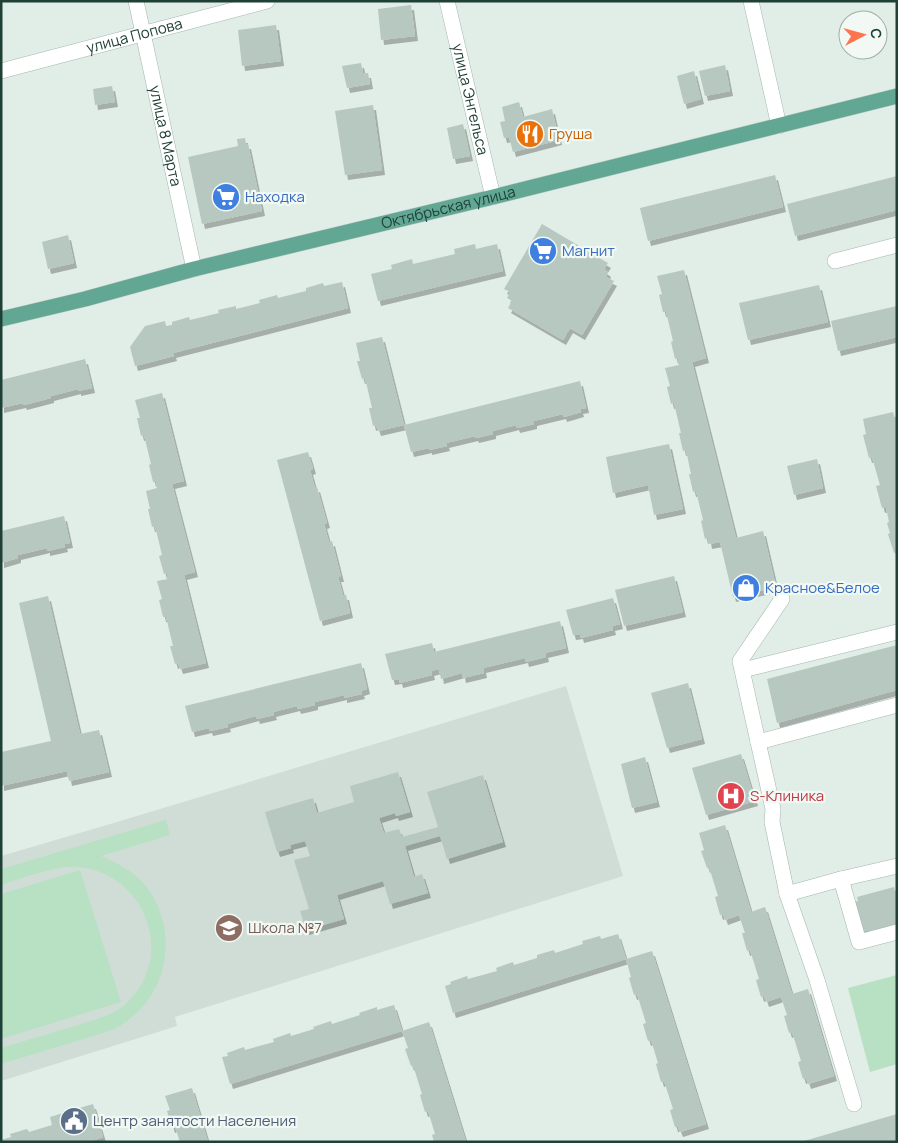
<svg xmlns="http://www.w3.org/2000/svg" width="898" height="1143" viewBox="0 0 898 1143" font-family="Manrope,sans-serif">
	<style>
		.built { fill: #cfddd6 }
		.green { fill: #b7e1c2 }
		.building { fill: #b6c8c0; filter: url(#shadow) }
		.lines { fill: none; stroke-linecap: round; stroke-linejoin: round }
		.minor-casing { stroke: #a3b6ae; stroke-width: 16 }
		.primary-casing { stroke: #c0cac7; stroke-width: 16 }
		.minor { stroke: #fff; stroke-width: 15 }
		.primary { stroke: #61a793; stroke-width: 15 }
		.labels { text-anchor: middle; stroke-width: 4.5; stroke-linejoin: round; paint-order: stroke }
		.street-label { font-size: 15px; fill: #1f4036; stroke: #f2f9f5 }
		.food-label { font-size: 15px; fill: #c56008; stroke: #f2f9f5; text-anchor: start }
		.shop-label { font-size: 15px; fill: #366cbe; stroke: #f2f9f5; text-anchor: start }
		.health-label { font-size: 15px; fill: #be3a42; stroke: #f2f9f5; text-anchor: start }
		.education-label { font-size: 15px; fill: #785e54; stroke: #f2f9f5; text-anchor: start }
		.service-label { font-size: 15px; fill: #4e5e75; stroke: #f2f9f5; text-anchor: start }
	</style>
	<defs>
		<filter id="shadow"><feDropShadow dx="3" dy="5" stdDeviation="0" flood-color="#0004"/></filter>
	</defs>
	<rect width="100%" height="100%" fill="#e1ede7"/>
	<path class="built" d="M566,686L623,876L175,1017L177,1026L1,1081V856L117,822Z"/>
	<path class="green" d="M166,820L170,835L101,856C117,863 133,871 145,885C178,926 171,990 127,1021C119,1027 109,1031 100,1034L1,1064V1048L95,1020C103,1017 112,1014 119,1009C178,966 151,875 79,867C56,865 24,878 1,885V869Z
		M80,870L121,1002L1,1039V894Z
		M897,975V1064L870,1072L848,988Z"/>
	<path class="building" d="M411,5L415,36L381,40L378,9Z
		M276,25L281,61L242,66L238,30Z
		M361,63L363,73H368L370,84L347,88L342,66Z
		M725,65L730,91L705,96L699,71Z
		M694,71L701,99L684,104L677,76Z
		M112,86L115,102L95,105L93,89Z
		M519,102L523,117L552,109L559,140L513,152L509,137L504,138L500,122L505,121L502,107Z
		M373,105L382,170L345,175L335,111Z
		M463,124L470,156L453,159L447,128Z
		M245,138L246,144H248L262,211L202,224L188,157L238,146L237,139Z
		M775,175L783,207L648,241L640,208Z
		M897,176V210L795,236L787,204Z
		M542,224L608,263L604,269L608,272L606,277L614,281L582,335L570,328L563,340L508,308L512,301L507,298L510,292L504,289Z
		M68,235L74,263L48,269L42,242Z
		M475,244L476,249L497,244L503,271L378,301L371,274L392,269L391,265L412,259L413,264L455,254L454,249Z
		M684,270L706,358L692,362L736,538L763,531L776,587L733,597L720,542L709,544L708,538L705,539L701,521L703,520L696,491L693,492L689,474H691L686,450L683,451L679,433H681L674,403L671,404L667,387L670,386L665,368L679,365L678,358L675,359L671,342L673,341L666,312H663L659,295L662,294L657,276Z
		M342,282L348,308L173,353L174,356L135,366L130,347L145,326L165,321L166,326L172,325V322L189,317L190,320L219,313L218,310L236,306V309L260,303L259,300L277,295L278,298L306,291V288L323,283L324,286Z
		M819,285L828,322L748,340L739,303Z
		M897,306V337L838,351L831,321Z
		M382,337L404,425L580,381L586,408L580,409L581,412L564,417L563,414L534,421V424L517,428L516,425L493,431V434L476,438L475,436L446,443L447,446L429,450V448L411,452L404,425L378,431L376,425L373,426L369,408H372L365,378L362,379L357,361H360L356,343Z
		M85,359L92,388L78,391V389L51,396V398L24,405L23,403L1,408V380Z
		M162,393L184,481L172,484L195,572L184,575L206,663L180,669L178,663L175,664L170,646H173L166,617H163L159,600L162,599L157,581L168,579L167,573L164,574L159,556L162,555L155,526L152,527L148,509H150L146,491L157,488L156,482H153L149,465L151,464L144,435L141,436L137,418H140L135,400Z
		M893,412L895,419L897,418V552L894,553L888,534L890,533L887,523L889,522L886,507L882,508L876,486L880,485L872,457L869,458L863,435L866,434L863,419Z
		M669,444L683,509L654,515L648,485L613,493L606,457Z
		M308,452L313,469L310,470L315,488L317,487L327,523L324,524L329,542L332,541L341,577H338L343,595H346L350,613L320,621L277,460Z
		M817,459L823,488L794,495L787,466Z
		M64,516L70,543L64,544L65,547L47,551V548L18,555V558L1,563V531Z
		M674,576L683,612L624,626L615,590Z
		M48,596L80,734L99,730L109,772L69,781L67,771L1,786V752L51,741L19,603Z
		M613,598L620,624L612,626L613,630L581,638L580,634L573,635L566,610Z
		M560,621L566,648L545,653L546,657L526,662L525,658L483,668L484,673L463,678L462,673L441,679L439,669L431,671L432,675L400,683L399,679L392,680L385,654L432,643L434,652Z
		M897,645V690L777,723L767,679Z
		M361,663L367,689L361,691L362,694L344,698V695L315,702V705L298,709L297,706L273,712L274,715L257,719L256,716L227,724L228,727L210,731L209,728L192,732L185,706Z
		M688,683L702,739L667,748L651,693Z
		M741,754L755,801L706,815L692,768Z
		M645,757L657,802L632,808L621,764Z
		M398,772L410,812L396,816L395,813L379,818L384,833L399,829L402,837L438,827L427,792L483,775L503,842L447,859L440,836L405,846L414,877L422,874L428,893L390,904L383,881L337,895L344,919L306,930L300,911L309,909L294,860L310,856L305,841L290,845L291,848L277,852L265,812L313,798L317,813L354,802L350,786Z
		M725,825L751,912L765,907L792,994L808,989L834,1076L808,1084L806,1078L803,1079L798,1062L801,1061L792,1032L789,1033L784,1016L787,1015L781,997L766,1002L764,996L761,997L756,980L759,979L750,950L747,951L742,933H745L739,915L725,920L723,914L720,915L715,897L718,896L709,867L707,868L701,851L704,850L699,833Z
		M894,887L895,891L897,890V926L870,934L869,930L858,933L850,903L858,901L857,897Z
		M618,934L626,959L652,951L706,1124L680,1132L678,1127H675L670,1110L673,1109L664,1081L661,1082L656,1064L658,1063L651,1040L648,1041L643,1024L646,1023L637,994L634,995L629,978L631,977L626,959L453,1013L445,986L451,984L450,982L467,976L468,979L497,971L496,968L513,962L514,965L537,958V955L554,950L555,953L583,944L582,941L600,936L601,939Z
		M394,1005L402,1031L230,1084L222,1057L228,1056L227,1053L244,1047L245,1050L274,1042L273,1039L290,1033L291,1036L314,1029L313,1027L331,1021L332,1024L360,1015L359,1013L377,1007V1010Z
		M429,1022L466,1142H434L432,1135L435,1134L428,1111L425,1112L420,1095L422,1094L413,1065L411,1066L405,1049L408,1048L402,1031Z
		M192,1088L208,1142H180L175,1127L172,1128L167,1111L170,1110L165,1096Z
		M93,1104L103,1137L89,1142H1V1140L11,1137L10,1134L27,1129L29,1132L52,1125L50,1117Z
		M897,1114V1142H804V1141Z"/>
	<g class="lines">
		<defs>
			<g id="minor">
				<path id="s1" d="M136,1L194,269"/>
				<path id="s2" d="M447,1L493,197"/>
				<path d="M751,1L779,126"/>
				<path id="s3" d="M1,71L267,1"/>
				<path d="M835,261L897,245"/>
				<path d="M782,599L740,661L773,809L772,822L787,894L817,980L854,1104"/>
				<path d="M743,670L897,632"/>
				<path d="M758,742L897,705"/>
				<path d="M841,879L859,942L897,932"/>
				<path d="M787,894L841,879L897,866"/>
			</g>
			<g id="primary">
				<path id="s4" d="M1,319L85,299L194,269L493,197L897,96"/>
			</g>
		</defs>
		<use href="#minor" class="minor-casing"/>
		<use href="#primary" class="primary-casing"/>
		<use href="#minor" class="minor"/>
		<use href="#primary" class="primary"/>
	</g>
	<defs>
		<symbol id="restaurant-disc" viewBox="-11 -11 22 22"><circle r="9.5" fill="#e8710a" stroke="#f2f9f5"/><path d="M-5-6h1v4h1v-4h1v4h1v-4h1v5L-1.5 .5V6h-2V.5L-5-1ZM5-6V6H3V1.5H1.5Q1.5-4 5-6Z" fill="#fff"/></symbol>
		<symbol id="supermarket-disc" viewBox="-11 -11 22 22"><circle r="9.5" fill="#3f7fe0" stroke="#f2f9f5"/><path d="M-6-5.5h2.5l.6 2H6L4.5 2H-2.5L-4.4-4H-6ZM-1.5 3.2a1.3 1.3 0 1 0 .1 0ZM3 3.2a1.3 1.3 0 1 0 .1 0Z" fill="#fff"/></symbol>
		<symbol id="shop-disc" viewBox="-11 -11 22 22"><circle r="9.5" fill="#3f7fe0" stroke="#f2f9f5"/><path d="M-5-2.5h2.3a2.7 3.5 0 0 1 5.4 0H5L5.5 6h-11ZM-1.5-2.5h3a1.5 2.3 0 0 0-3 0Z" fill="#fff"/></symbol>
		<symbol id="hospital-disc" viewBox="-11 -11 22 22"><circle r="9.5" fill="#e0444e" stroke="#f2f9f5"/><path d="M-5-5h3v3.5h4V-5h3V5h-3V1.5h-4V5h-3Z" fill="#fff"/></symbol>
		<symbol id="school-disc" viewBox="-11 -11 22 22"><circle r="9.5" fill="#8d6e63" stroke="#f2f9f5"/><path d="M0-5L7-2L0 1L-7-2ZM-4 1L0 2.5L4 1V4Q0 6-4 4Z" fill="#fff"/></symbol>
		<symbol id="civic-disc" viewBox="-11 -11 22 22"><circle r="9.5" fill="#5c6f8a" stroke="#f2f9f5"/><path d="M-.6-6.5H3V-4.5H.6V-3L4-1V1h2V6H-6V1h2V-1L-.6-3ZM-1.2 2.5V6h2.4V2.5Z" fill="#fff"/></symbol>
	</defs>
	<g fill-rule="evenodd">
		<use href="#restaurant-disc" x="514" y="118" width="32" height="32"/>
		<use href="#supermarket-disc" x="210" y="181" width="32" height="32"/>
		<use href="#supermarket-disc" x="527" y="235" width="32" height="32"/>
		<use href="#shop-disc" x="730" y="572" width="32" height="32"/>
		<use href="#hospital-disc" x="715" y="780" width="32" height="32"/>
		<use href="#school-disc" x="213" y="912" width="32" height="32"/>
		<use href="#civic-disc" x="58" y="1105" width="32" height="32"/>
	</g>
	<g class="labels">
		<g class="street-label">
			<text dy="5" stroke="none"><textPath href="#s3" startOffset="138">улица Попова</textPath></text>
			<text dy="5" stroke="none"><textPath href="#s2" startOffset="101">улица Энгельса</textPath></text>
			<text dy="5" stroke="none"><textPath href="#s1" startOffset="138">улица 8 Марта</textPath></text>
			<text dy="5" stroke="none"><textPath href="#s4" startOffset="461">Октябрьская улица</textPath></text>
		</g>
		<g class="food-label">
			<text x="549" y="139">Груша</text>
		</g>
		<g class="shop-label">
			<text x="245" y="202">Находка</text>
			<text x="562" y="256">Магнит</text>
			<text x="765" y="593">Красное&amp;Белое</text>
		</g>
		<g class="health-label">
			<text x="750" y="801">S-Клиника</text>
		</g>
		<g class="education-label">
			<text x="248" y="933">Школа №7</text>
		</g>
		<g class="service-label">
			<text x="93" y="1126">Центр занятости Населения</text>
		</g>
	</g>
	<rect width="898" height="1143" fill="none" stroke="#1f4036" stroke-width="5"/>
	<g transform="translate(863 35) rotate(84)"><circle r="24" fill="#f2f9f5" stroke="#9eafa9"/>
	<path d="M0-4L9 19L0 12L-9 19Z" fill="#ff744d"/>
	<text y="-8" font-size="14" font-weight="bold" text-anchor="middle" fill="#1f4036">С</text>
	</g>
</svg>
